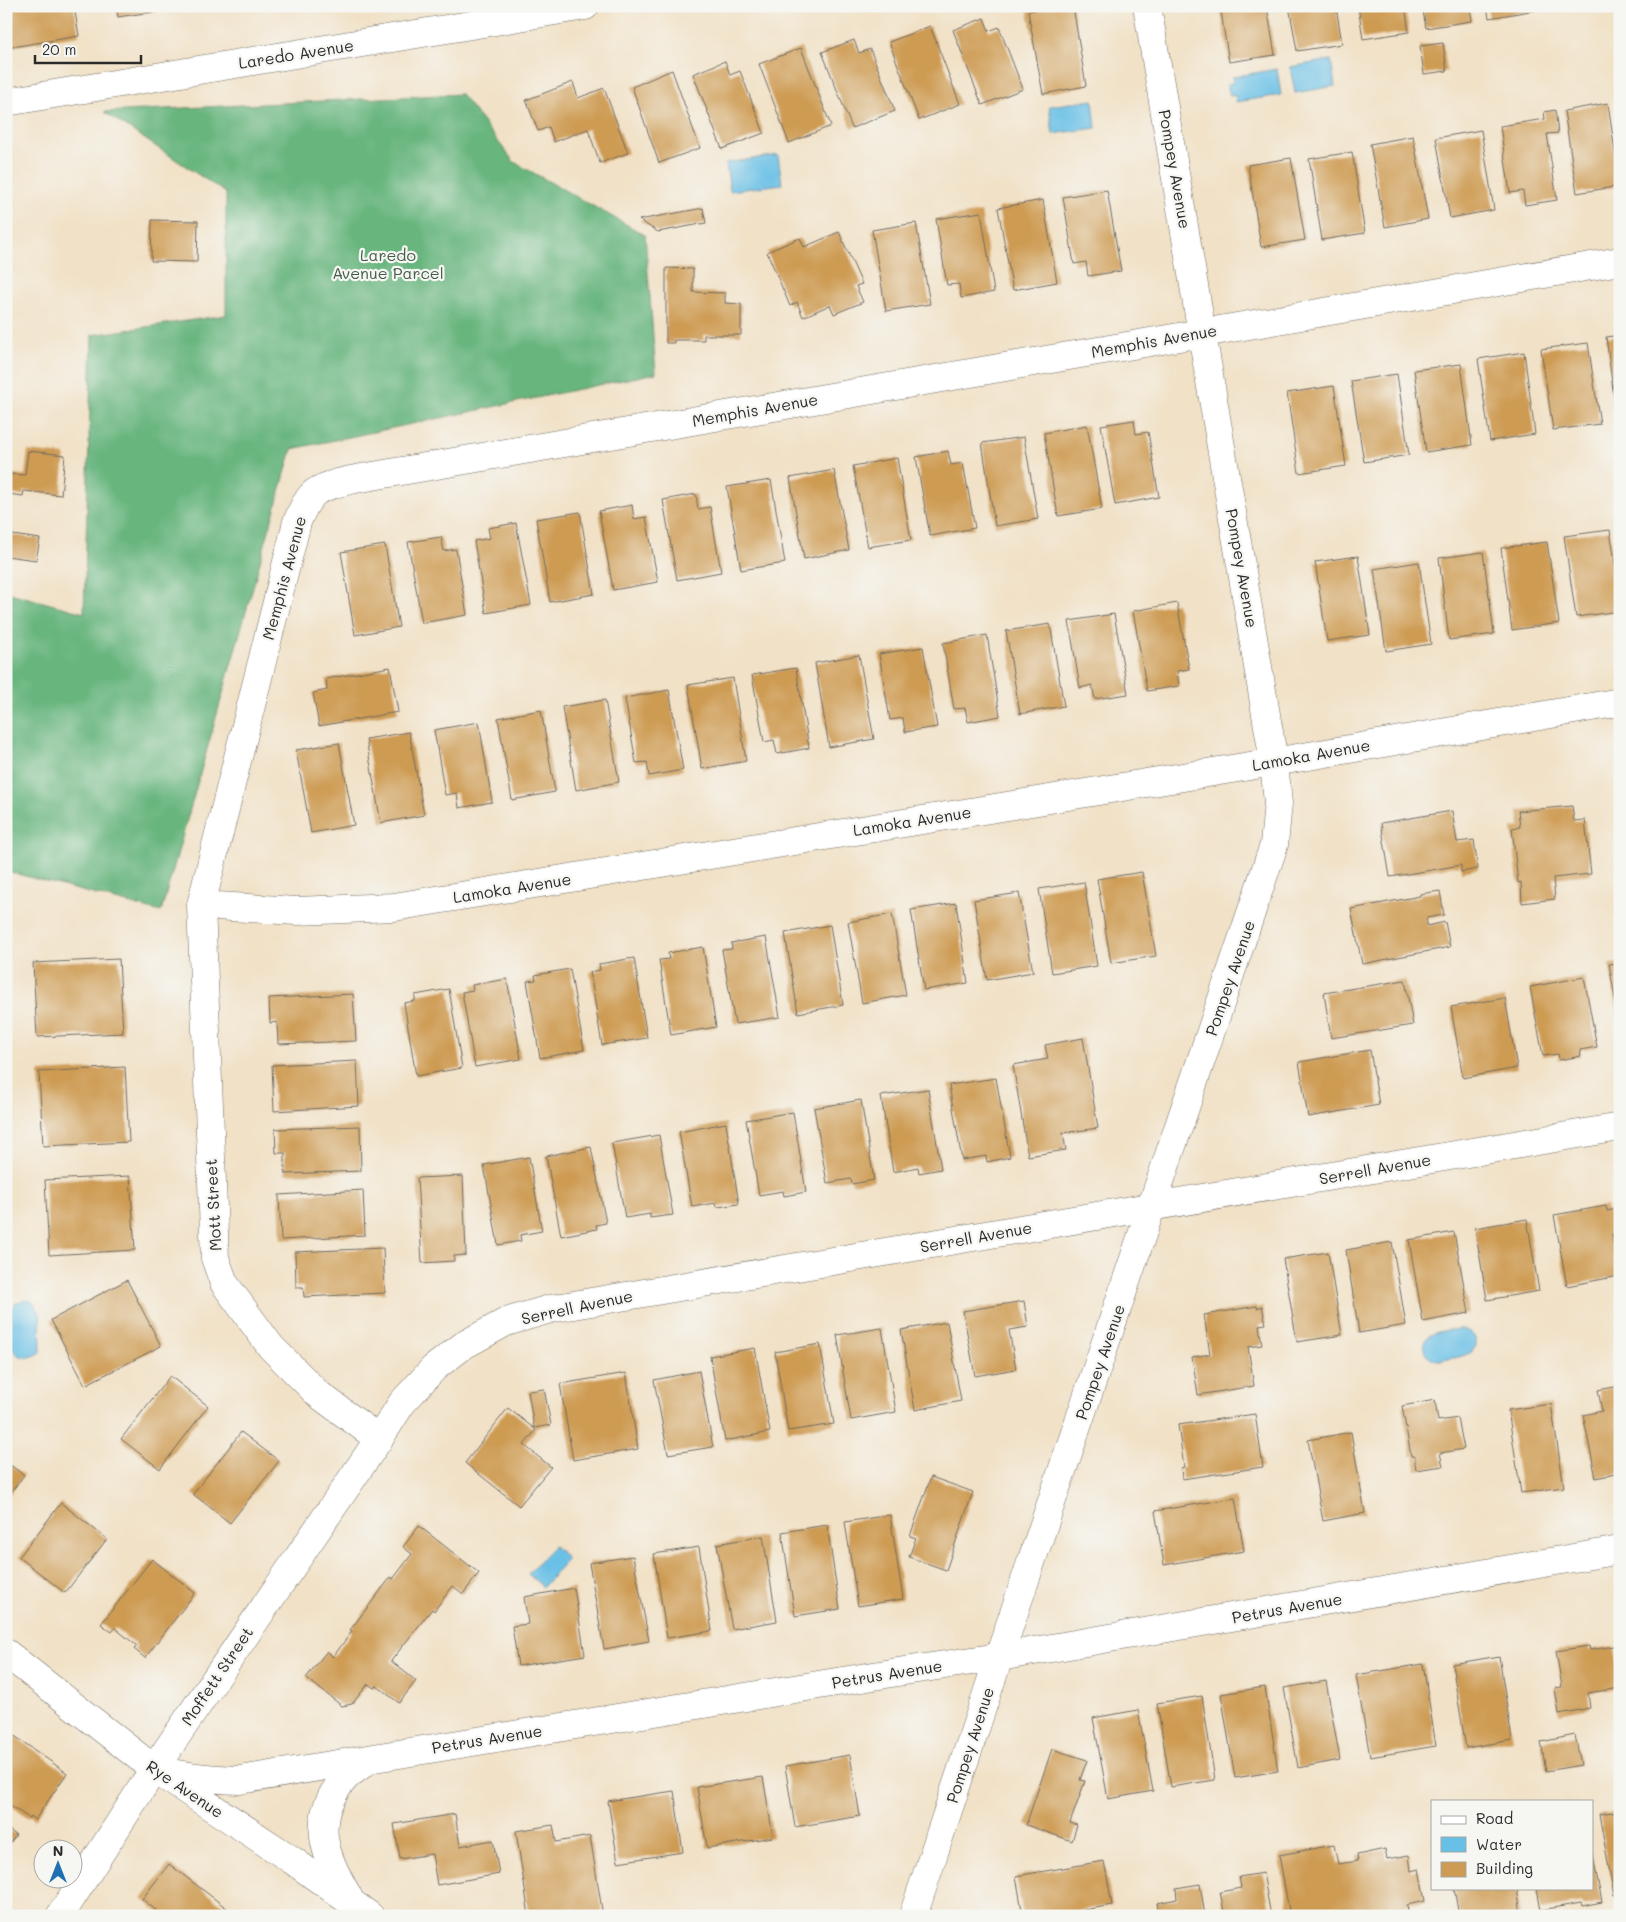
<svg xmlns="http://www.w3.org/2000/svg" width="1626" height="1922" viewBox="0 0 1626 1922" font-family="Mali,sans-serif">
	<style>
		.forest { fill: #68b57e; stroke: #4a7054 }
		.water { fill: #69c0e6; stroke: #4a7688 }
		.building { fill: #ce9b53 }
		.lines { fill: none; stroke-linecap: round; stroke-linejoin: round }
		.minor-casing { stroke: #706b61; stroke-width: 29 }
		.minor { stroke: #fff; stroke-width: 28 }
		.labels { text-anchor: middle; stroke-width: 4.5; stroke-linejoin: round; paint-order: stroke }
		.street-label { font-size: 16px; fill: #2b2b2b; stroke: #f6f6f2 }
		.park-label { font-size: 16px; fill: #445d4b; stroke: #f6f6f2 }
	</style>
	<rect width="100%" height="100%" fill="#f6f6f2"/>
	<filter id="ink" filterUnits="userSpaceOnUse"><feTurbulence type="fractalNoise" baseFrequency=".02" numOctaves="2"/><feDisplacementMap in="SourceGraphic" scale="10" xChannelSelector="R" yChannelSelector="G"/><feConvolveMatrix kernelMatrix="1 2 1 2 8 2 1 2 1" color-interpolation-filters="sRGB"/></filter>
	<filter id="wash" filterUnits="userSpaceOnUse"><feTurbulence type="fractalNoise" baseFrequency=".0096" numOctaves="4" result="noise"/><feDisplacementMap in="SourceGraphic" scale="20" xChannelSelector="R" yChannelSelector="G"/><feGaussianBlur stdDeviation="1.12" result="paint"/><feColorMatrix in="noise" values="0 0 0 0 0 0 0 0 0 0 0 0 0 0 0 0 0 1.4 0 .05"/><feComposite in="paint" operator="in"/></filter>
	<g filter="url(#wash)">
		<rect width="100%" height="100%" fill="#f1e1c6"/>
		<path class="forest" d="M461,94L514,162L645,235L656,373L292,449L161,912L6,871V592L84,613L92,335L226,315V193L104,112Z"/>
		<path class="water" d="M1331,60L1335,86L1295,93L1290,67Z
			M1277,69L1281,95L1236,102L1235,95L1230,96L1227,84L1233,83L1232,77Z
			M1093,100L1096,128L1053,134L1049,106Z
			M778,155L782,184L730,191L726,163Z
			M24,1300L32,1301L40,1313L41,1352C31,1359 17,1361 12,1346C9,1337 11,1318 11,1309L17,1302Z
			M1461,1329C1472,1330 1483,1343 1471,1352C1464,1357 1449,1359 1441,1360C1428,1361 1418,1348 1427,1338C1434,1330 1451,1330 1461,1329Z
			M554,1546L568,1559L543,1587L528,1574Z"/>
		<g id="blocks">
			<path class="building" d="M6,6H74L79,36L6,48Z
				M116,6H158V11L118,17Z
				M1058,6H1073L1086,86L1043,94L1028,11Z
				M1220,6H1267L1275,55L1229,62Z
				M1289,6H1336L1342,44L1297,51Z
				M1358,6H1405L1409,32L1363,39Z
				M1422,6H1470L1472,21L1426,28Z
				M1487,6H1536V10L1489,18Z
				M984,18L989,31L999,27L1023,89L982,105L953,30Z
				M930,26L960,104L919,120L889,42Z
				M854,40L859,53L870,49L895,111L852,128L822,52Z
				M1443,43L1447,71L1424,74L1420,46Z
				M801,48L831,126L789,143L759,64Z
				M725,61L730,75L740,71L764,133L722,149L693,74Z
				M672,70L700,148L659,163L632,87Z
				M573,82L578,98L604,88L628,153L600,163L588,129L554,142L549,127L538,131L526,100Z
				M1608,103L1620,186L1577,193L1564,111Z
				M1555,110L1558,133L1547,134L1557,200L1525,205L1523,191L1510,193L1500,126L1545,119L1544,112Z
				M1481,130L1494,210L1450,218L1436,138Z
				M1413,136L1428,219L1385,227L1370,144Z
				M1352,152L1365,233L1322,240L1309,159Z
				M1291,158L1305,240L1261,247L1248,165Z
				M1107,190L1121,271L1088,276L1086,262L1074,264L1063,197Z
				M1043,200L1057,282L1013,290L998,208Z
				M703,208L706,223L658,232L639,220Z
				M981,212L994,292L961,298L959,284L947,285L936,219Z
				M152,220L198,221L197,262L151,261Z
				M916,223L930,304L886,311L872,230Z
				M839,232L862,284L856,286L863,302L834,314L830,305L803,317L797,302L790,306L767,252L800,238L804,247Z
				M666,268L693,269V292L725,293V303L741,304V335H704V340H674V343H666Z
				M1620,335V419L1617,420L1606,337Z
				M1588,343L1600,424L1553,430L1541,349Z
				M1524,352L1535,434L1490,441L1478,359Z
				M1461,364L1472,445L1426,452L1414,370Z
				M1397,374L1409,455L1364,462L1351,381Z
				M1334,386L1346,466L1299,473L1287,393Z
				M1134,420L1136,434L1148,432L1159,497L1115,505L1101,425Z
				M1087,425L1102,509L1058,516L1044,433Z
				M1024,437L1038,519L995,526L982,443Z
				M28,451L65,455L61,495L24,491L23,496L8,494L10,474L25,475Z
				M948,451L951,465L963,463L975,528L930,536L916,457Z
				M897,458L911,540L868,547L853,466Z
				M834,470L849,550L804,559L790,478Z
				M771,480L785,563L741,570L727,487Z
				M696,494L698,509L710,507L721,572L677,580L663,500Z
				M632,505L634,519L646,517L658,582L613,590L599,511Z
				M580,512L594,594L550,602L536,519Z
				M516,523L531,605L486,613L474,541L490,538L488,528Z
				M1610,530L1620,595V611L1576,617L1564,536Z
				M6,534L40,539L36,560L6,556Z
				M441,537L444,551L456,549L467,615L422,623L408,542Z
				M1547,542L1559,623L1512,630L1501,548Z
				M385,545L399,627L355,635L341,552Z
				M1483,552L1494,634L1449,640L1439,558Z
				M1358,556L1370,635L1327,641L1315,562Z
				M1419,562L1431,644L1386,651L1374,569Z
				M1177,603L1189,669L1177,671L1179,686L1147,691L1133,611Z
				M1114,614L1128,694L1095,699L1092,685L1080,688L1069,621Z
				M1050,624L1064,706L1020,714L1006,631Z
				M987,635L1000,716L968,722L965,708L954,709L943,643Z
				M923,647L937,727L905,732L903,718L890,720L879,654Z
				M859,655L874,739L829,747L815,663Z
				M390,667L398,712L319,726L313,693L327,690L326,679Z
				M796,668L809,748L777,754L774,740L764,742L752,675Z
				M733,678L746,761L702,769L688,685Z
				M669,690L683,770L649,776L647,762L636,763L625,698Z
				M605,700L619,782L576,790L562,707Z
				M541,710L555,792L512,800L498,718Z
				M479,722L492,802L459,808L457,793L445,795L434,730Z
				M409,732L424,815L381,823L366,739Z
				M339,743L354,825L311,833L296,750Z
				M1572,806L1574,821L1585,820L1591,874L1553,878L1555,899L1522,903L1521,882L1518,883L1512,828L1520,827L1518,811Z
				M1452,811L1457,842L1474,840L1478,869L1461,872V865L1390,877L1381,823Z
				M1142,872L1156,956L1111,963L1097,879Z
				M1084,882L1097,966L1052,973L1039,889Z
				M1440,891L1444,915L1426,918L1427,923V926L1445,922L1450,947L1362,964L1351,909L1420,896V894Z
				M1019,893L1033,972L987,980L974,900Z
				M956,903L968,983L924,990L911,910Z
				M892,914L906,995L862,1003L848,922Z
				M830,925L843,1005L798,1013L785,933Z
				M766,937L780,1017L735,1024L722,950L732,949L731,943Z
				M703,947L716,1027L671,1035L659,960L669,959L668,953Z
				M634,958L647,1038L602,1045L590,972L600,970L599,964Z
				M119,959L123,1033L37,1037L33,963Z
				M1620,963V1022H1619L1609,964Z
				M570,969L584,1050L540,1058L527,981L536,980L535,975Z
				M1584,977L1597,1047L1580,1050L1581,1056L1559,1060L1558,1054L1543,1056L1530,987Z
				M507,979L521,1059L475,1067L462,992L473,990L472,985Z
				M1405,980L1413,1025L1331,1038L1324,993Z
				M449,989L462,1068L416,1076L404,1003L415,1001V995Z
				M353,994L356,1041L278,1044L277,1022L270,1023L269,998Z
				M1505,998L1517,1068L1463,1078L1451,1007Z
				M1083,1038L1098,1128L1063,1133L1066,1150L1028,1156L1013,1065L1048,1059L1045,1045Z
				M1370,1050L1379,1105L1308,1117L1299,1062Z
				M357,1061L359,1106L274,1111L272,1065Z
				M125,1067L129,1142L43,1146L39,1072Z
				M996,1078L1010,1157L987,1162L986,1156L962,1160L949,1085Z
				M928,1089L941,1169L919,1173L918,1167L893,1172L881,1096Z
				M861,1100L874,1180L852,1184L851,1179L827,1183L814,1108Z
				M793,1112L806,1192L784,1196L783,1191L759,1195L746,1120Z
				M726,1123L739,1204L717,1207L716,1203L692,1207L679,1132Z
				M360,1126L361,1171L285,1174V1153H276L275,1129Z
				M659,1135L673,1215L650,1218V1214L625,1218L612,1143Z
				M591,1147L606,1223L596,1225L597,1229L561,1236L546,1156Z
				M529,1157L542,1231L520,1235L521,1241L498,1245L484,1165Z
				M130,1176L135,1250L49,1255L45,1180Z
				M463,1176L466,1255L454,1256V1261L422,1263L417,1178Z
				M363,1190L365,1235L281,1240L279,1195Z
				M1606,1206L1607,1211L1620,1208V1233L1612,1234L1619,1276L1567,1286L1554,1215Z
				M1527,1219L1539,1291L1487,1300L1475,1228Z
				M1454,1232L1469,1313L1423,1322L1409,1240Z
				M1392,1242L1406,1325L1359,1333L1346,1250Z
				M383,1248L385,1293L304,1297L303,1287H296L295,1252Z
				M1328,1252L1342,1335L1297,1342L1283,1259Z
				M127,1280L161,1346L85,1385L51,1320Z
				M1024,1301L1028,1327L1009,1330L1016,1369L975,1376L963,1311Z
				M1257,1306V1308L1262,1306L1266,1324L1259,1325L1262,1345L1248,1347L1254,1386L1198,1395L1192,1357L1210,1354L1204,1315Z
				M947,1322L961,1401L915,1410L901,1330Z
				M882,1328L896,1412L851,1420L837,1335Z
				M820,1344L834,1424L788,1431L775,1352Z
				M755,1348L770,1432L725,1441L710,1356Z
				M699,1371L713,1447L668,1454L654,1380Z
				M626,1373L638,1449L573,1460L560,1384Z
				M170,1376L208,1406L160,1469L121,1439Z
				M1620,1386V1473L1596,1478L1583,1415L1602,1411L1598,1390Z
				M544,1389L551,1425L534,1428L528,1391Z
				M1435,1400L1438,1421L1458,1418L1464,1449L1440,1453L1443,1466L1416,1470L1414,1456H1411L1402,1406Z
				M1551,1404L1564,1487L1521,1493L1508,1410Z
				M508,1408L536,1430L524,1445L551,1467L519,1506L465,1463Z
				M1255,1414L1263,1467L1182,1479L1181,1468L1184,1467L1178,1425Z
				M241,1432L279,1461L230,1523L193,1494Z
				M1351,1432L1365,1513L1323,1521L1308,1440Z
				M6,1462L24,1475L6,1499Z
				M931,1477L973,1492L946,1570L909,1557L916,1538L910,1536Z
				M1235,1498L1244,1551L1164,1565L1155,1511Z
				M61,1503L107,1539L65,1593L19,1557Z
				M890,1515L903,1599L858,1606L845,1522Z
				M827,1525L840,1609L795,1616L782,1532Z
				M419,1526L479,1573L463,1594L453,1586L434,1611L432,1609L391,1661L416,1681L399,1703L377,1686L374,1688L368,1684L352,1704L342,1706L306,1678L327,1651L333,1657L352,1631L350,1630L391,1577L393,1579L412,1554L403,1547Z
				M763,1536L777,1621L732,1629L717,1544Z
				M699,1547L712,1631L667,1638L654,1554Z
				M633,1556L649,1641L604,1649L589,1563Z
				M152,1559L195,1593L145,1658L134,1649L137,1646L115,1628L112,1632L101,1624Z
				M574,1588L585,1655L518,1666L512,1626L528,1624L524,1597Z
				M1589,1646L1590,1650L1614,1646L1620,1688L1588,1693L1590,1708L1559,1714L1555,1688L1562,1687L1556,1651Z
				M1499,1656L1512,1740L1466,1748L1452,1664Z
				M1423,1664L1436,1746L1370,1757L1356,1675Z
				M1326,1681L1340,1760L1298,1768L1284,1688Z
				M1265,1687L1278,1771L1235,1778L1221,1694Z
				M1202,1696L1215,1780L1171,1787L1157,1703Z
				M1138,1710L1153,1791L1108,1799L1093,1718Z
				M9,1732L67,1773L35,1820L30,1816L29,1818L6,1803V1736Z
				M1575,1735L1581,1765L1546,1771L1541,1742Z
				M1052,1749L1087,1760L1080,1780L1085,1781L1070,1823L1077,1825L1072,1841L1026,1825Z
				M850,1755L860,1816L795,1827L785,1766Z
				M763,1777L773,1837L707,1848L697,1787Z
				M674,1791L683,1852L618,1862L608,1801Z
				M1620,1811V1894L1614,1895L1599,1814Z
				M455,1814L460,1846L493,1840L499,1874L437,1885L432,1854L400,1859L394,1824Z
				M553,1825L556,1842L590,1836L603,1916H529L516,1831Z
				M6,1828L16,1835L7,1847L9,1848L6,1851Z
				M1334,1845L1338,1864L1358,1861L1357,1855L1385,1849L1387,1859L1409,1855L1411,1871L1419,1869L1425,1901L1407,1905L1409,1916H1290L1279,1855Z
				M1592,1852L1602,1902L1582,1906L1581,1903L1541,1910L1537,1888H1592Z
				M1104,1861L1112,1905L1051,1916H1023L1016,1876Z
				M169,1864L233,1913L231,1916H163L142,1899Z
				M1263,1873L1271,1916H1225L1220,1892L1241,1888L1239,1877Z
				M1200,1884L1205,1916H1159L1157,1903L1177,1899L1176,1888Z
				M1454,1888H1517L1521,1914L1511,1916H1459Z"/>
		</g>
	</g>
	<g filter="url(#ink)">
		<use href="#blocks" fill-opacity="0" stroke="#706b61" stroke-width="1"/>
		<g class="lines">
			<defs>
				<path id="minor" d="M6,102L585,6
					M201,905L296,911L394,907L1274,762L1620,702
					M379,1439L318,1394L271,1347L224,1283L215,1258L201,905L297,522C301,512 306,501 313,494C322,485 354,479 367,477L1620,261
					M6,1653L154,1769L292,1860L370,1916
					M154,1769C182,1777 210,1779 240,1780L904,1671L999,1657L1620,1550
					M348,1896C324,1856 309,1818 345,1778C352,1771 362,1765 370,1759
					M60,1916L154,1769L379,1439L402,1403L434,1368L464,1345L506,1322L550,1309L1620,1127
					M913,1916L999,1657L1274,845L1278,803L1274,762L1147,6"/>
			</defs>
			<use href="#minor" class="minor-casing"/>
			<use href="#minor" class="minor"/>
		</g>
	</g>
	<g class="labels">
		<g class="street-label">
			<text transform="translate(296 54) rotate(-9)" y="6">Laredo Avenue</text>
			<text transform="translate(1175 169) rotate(80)" y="6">Pompey Avenue</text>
			<text transform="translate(1154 341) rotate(-10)" y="6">Memphis Avenue</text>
			<text transform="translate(755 410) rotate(-10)" y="6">Memphis Avenue</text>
			<text transform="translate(1242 568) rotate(80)" y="6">Pompey Avenue</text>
			<text transform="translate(284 578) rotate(-75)" y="6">Memphis Avenue</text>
			<text transform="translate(1311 755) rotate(-10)" y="6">Lamoka Avenue</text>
			<text transform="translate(912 821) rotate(-9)" y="6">Lamoka Avenue</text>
			<text transform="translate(512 888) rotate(-9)" y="6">Lamoka Avenue</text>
			<text transform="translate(1230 978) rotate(-71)" y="6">Pompey Avenue</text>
			<text transform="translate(1375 1169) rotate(-10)" y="6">Serrell Avenue</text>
			<text transform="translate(213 1205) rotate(-93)" y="6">Mott Street</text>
			<text transform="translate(976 1237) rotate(-10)" y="6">Serrell Avenue</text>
			<text transform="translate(577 1307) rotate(-12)" y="6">Serrell Avenue</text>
			<text transform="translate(1100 1362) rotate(-71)" y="6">Pompey Avenue</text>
			<text transform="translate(1287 1608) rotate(-10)" y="6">Petrus Avenue</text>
			<text transform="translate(887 1674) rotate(-9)" y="6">Petrus Avenue</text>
			<text transform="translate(217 1676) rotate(-56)" y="6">Moffett Street</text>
			<text transform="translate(487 1739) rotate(-9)" y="6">Petrus Avenue</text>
			<text transform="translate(970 1745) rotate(-72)" y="6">Pompey Avenue</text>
			<text transform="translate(185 1789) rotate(34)" y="6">Rye Avenue</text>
		</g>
		<g class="park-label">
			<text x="388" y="261">Laredo<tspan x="388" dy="18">Avenue Parcel</tspan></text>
		</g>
	</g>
	<rect width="1626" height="1922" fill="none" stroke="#f6f6f2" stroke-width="25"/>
	<rect x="1431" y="1800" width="162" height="90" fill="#f6f6f2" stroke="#a5a5a2"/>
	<rect x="1441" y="1816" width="25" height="8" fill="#ffffff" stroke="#a5a5a2"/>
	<text x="1476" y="1824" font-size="15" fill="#2b2b2b">Road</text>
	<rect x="1441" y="1837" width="25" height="15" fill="#69c0e6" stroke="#a5a5a2"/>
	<text x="1476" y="1850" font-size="15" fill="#2b2b2b">Water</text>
	<rect x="1441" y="1862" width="25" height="15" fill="#ce9b53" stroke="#a5a5a2"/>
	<text x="1476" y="1874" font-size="15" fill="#2b2b2b">Building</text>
	<g transform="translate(58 1864)"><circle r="24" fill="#f6f6f2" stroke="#a5a5a2"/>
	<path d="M0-4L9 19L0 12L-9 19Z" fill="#1f6fb2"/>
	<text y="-8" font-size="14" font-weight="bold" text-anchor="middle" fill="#2b2b2b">N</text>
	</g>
	<path d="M35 55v8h106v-8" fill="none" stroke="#2b2b2b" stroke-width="2.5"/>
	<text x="42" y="55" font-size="15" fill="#2b2b2b" stroke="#f6f6f2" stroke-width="4" paint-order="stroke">20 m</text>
</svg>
